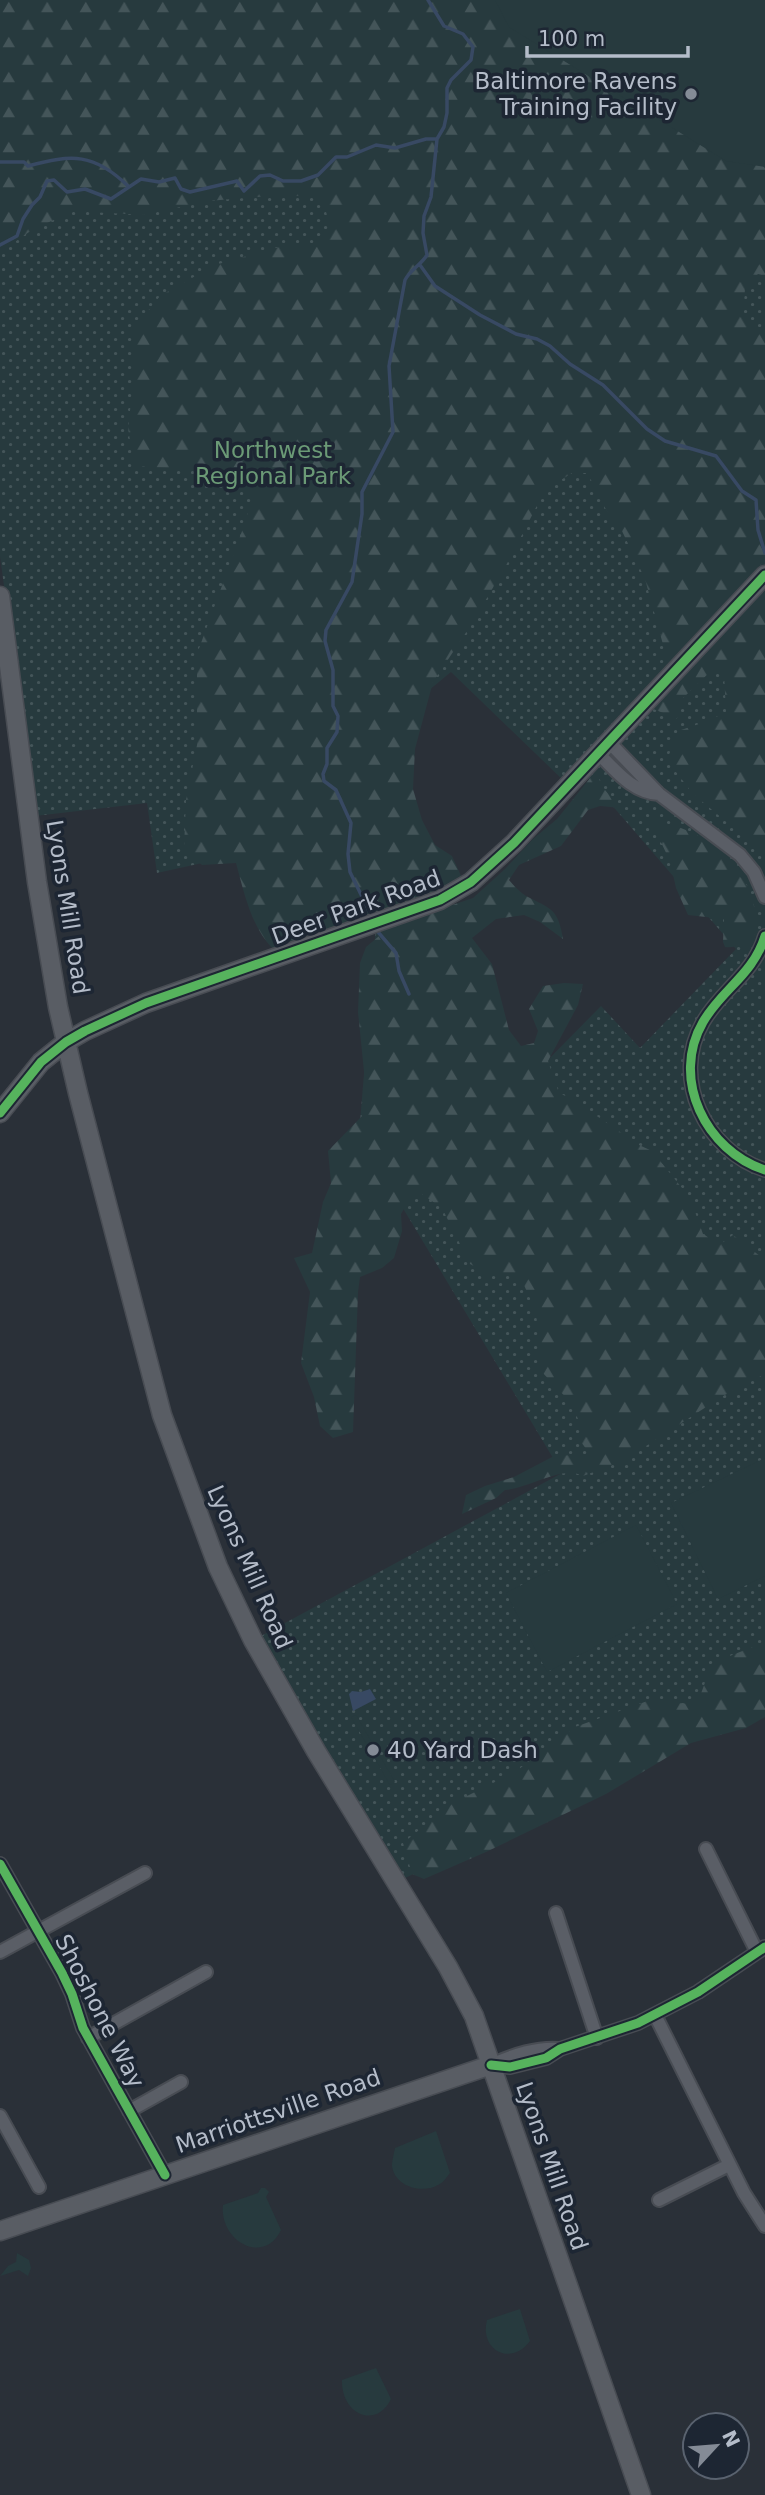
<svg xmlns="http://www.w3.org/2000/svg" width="765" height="2495" viewBox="0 0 765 2495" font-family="'DejaVu Sans',sans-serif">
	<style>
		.green { fill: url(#green-dots) }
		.forest { fill: url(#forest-firs) }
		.pitch { fill: #273a3e }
		.water { fill: #384963 }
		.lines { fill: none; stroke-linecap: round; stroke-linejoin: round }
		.stream { stroke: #384963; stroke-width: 3.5 }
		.street-casing { stroke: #484c53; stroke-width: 16 }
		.secondary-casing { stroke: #484c53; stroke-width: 21 }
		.street { stroke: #5a5e66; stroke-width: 12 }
		.secondary { stroke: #595d64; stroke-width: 18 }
		.cycleway-casing { stroke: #1d2633; stroke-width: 13 }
		.cycleway { stroke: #56b35d; stroke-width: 9 }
		.poi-dot { fill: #848b96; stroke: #1d2633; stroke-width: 2.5 }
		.labels { text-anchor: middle; stroke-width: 7; stroke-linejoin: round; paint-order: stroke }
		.poi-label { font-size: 23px; fill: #b4bcc9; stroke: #1d2633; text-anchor: end }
		.park-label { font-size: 23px; fill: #6b9a76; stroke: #1d2633 }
		.street-label { font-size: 23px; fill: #b4bcc9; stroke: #1d2633 }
	</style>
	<defs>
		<pattern id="green-dots" width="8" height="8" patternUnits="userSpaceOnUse" patternTransform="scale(1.75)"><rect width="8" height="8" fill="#273a3e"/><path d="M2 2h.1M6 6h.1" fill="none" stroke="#445559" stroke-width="1.8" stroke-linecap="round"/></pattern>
		<pattern id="forest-firs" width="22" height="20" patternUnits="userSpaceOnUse" patternTransform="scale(1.75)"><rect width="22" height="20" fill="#273a3e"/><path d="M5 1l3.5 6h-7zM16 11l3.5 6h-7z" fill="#445559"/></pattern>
	</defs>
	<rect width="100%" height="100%" fill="#2a3038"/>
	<path class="green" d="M765,167V1703L401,1880L371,1831L261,1636L562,1473L359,1135L376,927L403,918L536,1072L601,1006L640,1048L736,949L579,767L564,781L451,672L225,858L157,873L147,803L35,816L0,556V245L32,205Z"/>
	<path class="forest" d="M0,0H521L765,153V276L758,274L745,288L743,320L765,334V560L673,659H667L645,579L622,531L605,508L595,486L586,473H572L545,490L509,560L473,622L433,682L415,749L413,789L422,820L435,845L452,856L462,878L451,887L355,922L273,949C251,927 244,892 236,863L202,865L184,849L186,800L197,745V654L245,523L251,500L231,472L134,466L128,428L133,385L134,328L160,296L215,265L279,247H320L330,226L322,197L282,195L208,201L144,215L73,211L32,230L0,252Z
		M765,585V854L693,794L667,760L678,731L708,721L726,712L724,673L715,667L680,701L679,715L675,721L668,715L651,708Z
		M595,772L605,790L621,808L600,806L588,810L561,846L519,865L509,880C514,886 520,892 526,896C551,909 558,908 563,939L540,922L524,915L496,919L472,938L492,964L509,1030L521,1046L534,1043L538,1031L529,1009L543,986L564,983L583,984L578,1005L548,1061L559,1093L572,1099L639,1145L652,1151L690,1198L703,1234L716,1242L722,1243L733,1235L765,1260V1374L723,1396L623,1461L583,1476C562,1465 528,1489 505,1490L496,1498L462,1514L466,1495L485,1486L514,1477L554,1456L590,1454L581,1442V1428L573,1405L541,1371L536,1311L523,1283L510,1274L491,1275L470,1264L442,1208L420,1193L412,1195L401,1214L402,1231L394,1258L382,1268L360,1277L358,1292L353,1432L333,1438L320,1426L314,1397L301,1363L310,1292L294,1258L312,1253L323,1202L331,1183L328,1151L362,1116L365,1081L358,1012L360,963L366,947L384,932L411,919L473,898L505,869L533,839L557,819Z
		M645,818C664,822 684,828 701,837C711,843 744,878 749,889C754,899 758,925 754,937C751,945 733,948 725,947L723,942L724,919L688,915L676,888L670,861L658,836L650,830Z
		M765,1642V1717L746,1728L691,1743L606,1794L486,1852L424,1879L412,1874L403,1843L453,1803L515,1772L575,1727L653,1699C673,1698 677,1707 698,1702L712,1663Z"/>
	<path class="pitch" d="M495,0H765V167L726,161L509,27Z
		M765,1458V1576L718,1599L671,1503Z
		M636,1525L677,1604L547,1672L506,1593Z
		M356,1715L395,1782L390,1785L351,1717Z
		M436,2131L450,2173C446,2178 443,2183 438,2185C422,2194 395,2187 392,2166C392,2161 394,2153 395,2148Z
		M261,2188H265L269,2192L266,2197L281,2230C264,2266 219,2241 223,2205L258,2193Z
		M17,2253L29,2260L31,2268L28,2276L19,2270L0,2276L8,2266L16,2262Z
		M520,2309L530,2341C511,2367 479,2350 487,2320Z
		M376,2368L391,2399C376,2430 341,2414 342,2380Z"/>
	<path class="water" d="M370,1689L376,1699L353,1711L349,1694L352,1691L361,1692Z"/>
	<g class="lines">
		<path class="stream" d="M0,162H24L28,166C72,154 94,153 128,186
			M0,245L17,236L23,219L32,205L40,197L47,181L54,180L67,192L85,189L111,199L141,179L159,182L175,178L181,189L190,192L237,181L244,191L260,176L270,175L283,181H301L318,175L336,157H347L376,145L395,148L426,139H437
			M420,265L435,286L480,315L516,334L537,339L550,346L570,364L603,385L647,429L665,441L716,456L742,491L756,500L758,530L765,553
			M369,911L350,872L348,854L351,823L336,790L324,781L323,774L327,764V748L337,732L338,716L333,706V670L325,641L326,630L352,582L362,514V492L393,432L389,366L405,280C411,269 420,266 427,255L423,233L424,216L431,197L437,139L444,127L447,113V88L451,80L471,60L473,47L463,34L444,26L428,0
			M378,932L396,953L399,971L409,994"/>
		<defs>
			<path id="street" d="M609,742L659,794L740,855L754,872L765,897
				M598,753C616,771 633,793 659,794
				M765,936C753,975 722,989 703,1022C670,1079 706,1151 765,1170
				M706,1849L757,1952
				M0,1864L62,1973L72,1994L83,2028L165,2175
				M556,1913L597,2038
				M0,1952L145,1873
				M655,2015L744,2193L765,2226
				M88,2038L206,1972
				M493,2064C514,2055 537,2047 560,2049
				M491,2065L510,2067L546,2058L560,2049L638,2023L698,1992L765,1947
				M129,2111L181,2082
				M0,2116L39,2187
				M659,2200L729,2165"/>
			<path id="secondary" d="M0,596L37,882L58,1007L78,1093L162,1415L218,1567L253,1640L316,1751L448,1967L474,2016L641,2495
				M0,1113L41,1062L66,1042L85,1031L146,1003L440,900L471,882L514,843L765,575
				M0,2231L491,2065"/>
		</defs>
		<use href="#street" class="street-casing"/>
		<use href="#secondary" class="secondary-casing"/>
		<use href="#street" class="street"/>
		<use href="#secondary" class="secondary"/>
		<defs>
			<path id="cycleway" d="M765,936C753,975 722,989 703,1022C670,1079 706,1151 765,1170
				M0,1113L41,1062L66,1042L85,1031L146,1003L440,900L471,882L514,843L765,575
				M0,1864L62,1973L72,1994L83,2028L165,2175
				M491,2065L510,2067L546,2058L560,2049L638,2023L698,1992L765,1947"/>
		</defs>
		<use href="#cycleway" class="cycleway-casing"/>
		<use href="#cycleway" class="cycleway"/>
	</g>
	<g class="poi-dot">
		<circle cx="691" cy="94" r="7"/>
		<circle cx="373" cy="1750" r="7"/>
	</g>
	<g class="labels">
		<g class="poi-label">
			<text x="677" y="89">Baltimore Ravens<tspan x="677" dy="26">Training Facility</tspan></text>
			<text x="387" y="1758" text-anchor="start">40 Yard Dash</text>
		</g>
		<g class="park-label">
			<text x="273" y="458">Northwest<tspan x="273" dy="26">Regional Park</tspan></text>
		</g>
		<g class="street-label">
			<text transform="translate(68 907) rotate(81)" y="8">Lyons Mill Road</text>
			<text transform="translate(356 907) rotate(-20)" y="8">Deer Park Road</text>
			<text transform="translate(250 1567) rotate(66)" y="8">Lyons Mill Road</text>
			<text transform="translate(100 2011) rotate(63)" y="8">Shoshone Way</text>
			<text transform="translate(278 2111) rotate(-19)" y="8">Marriottsville Road</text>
			<text transform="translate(552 2166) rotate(71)" y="8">Lyons Mill Road</text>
		</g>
	</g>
	<g transform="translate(716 2446) rotate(64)"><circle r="33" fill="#1d2633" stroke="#59626f" stroke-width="2"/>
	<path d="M0-5L12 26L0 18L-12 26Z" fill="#848b96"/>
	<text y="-10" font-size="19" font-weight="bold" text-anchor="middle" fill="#b4bcc9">N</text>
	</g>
	<path d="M527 46v10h161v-10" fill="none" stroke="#b4bcc9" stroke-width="3.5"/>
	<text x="538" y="46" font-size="21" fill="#b4bcc9" stroke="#1d2633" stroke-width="5" paint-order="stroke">100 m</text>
</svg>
